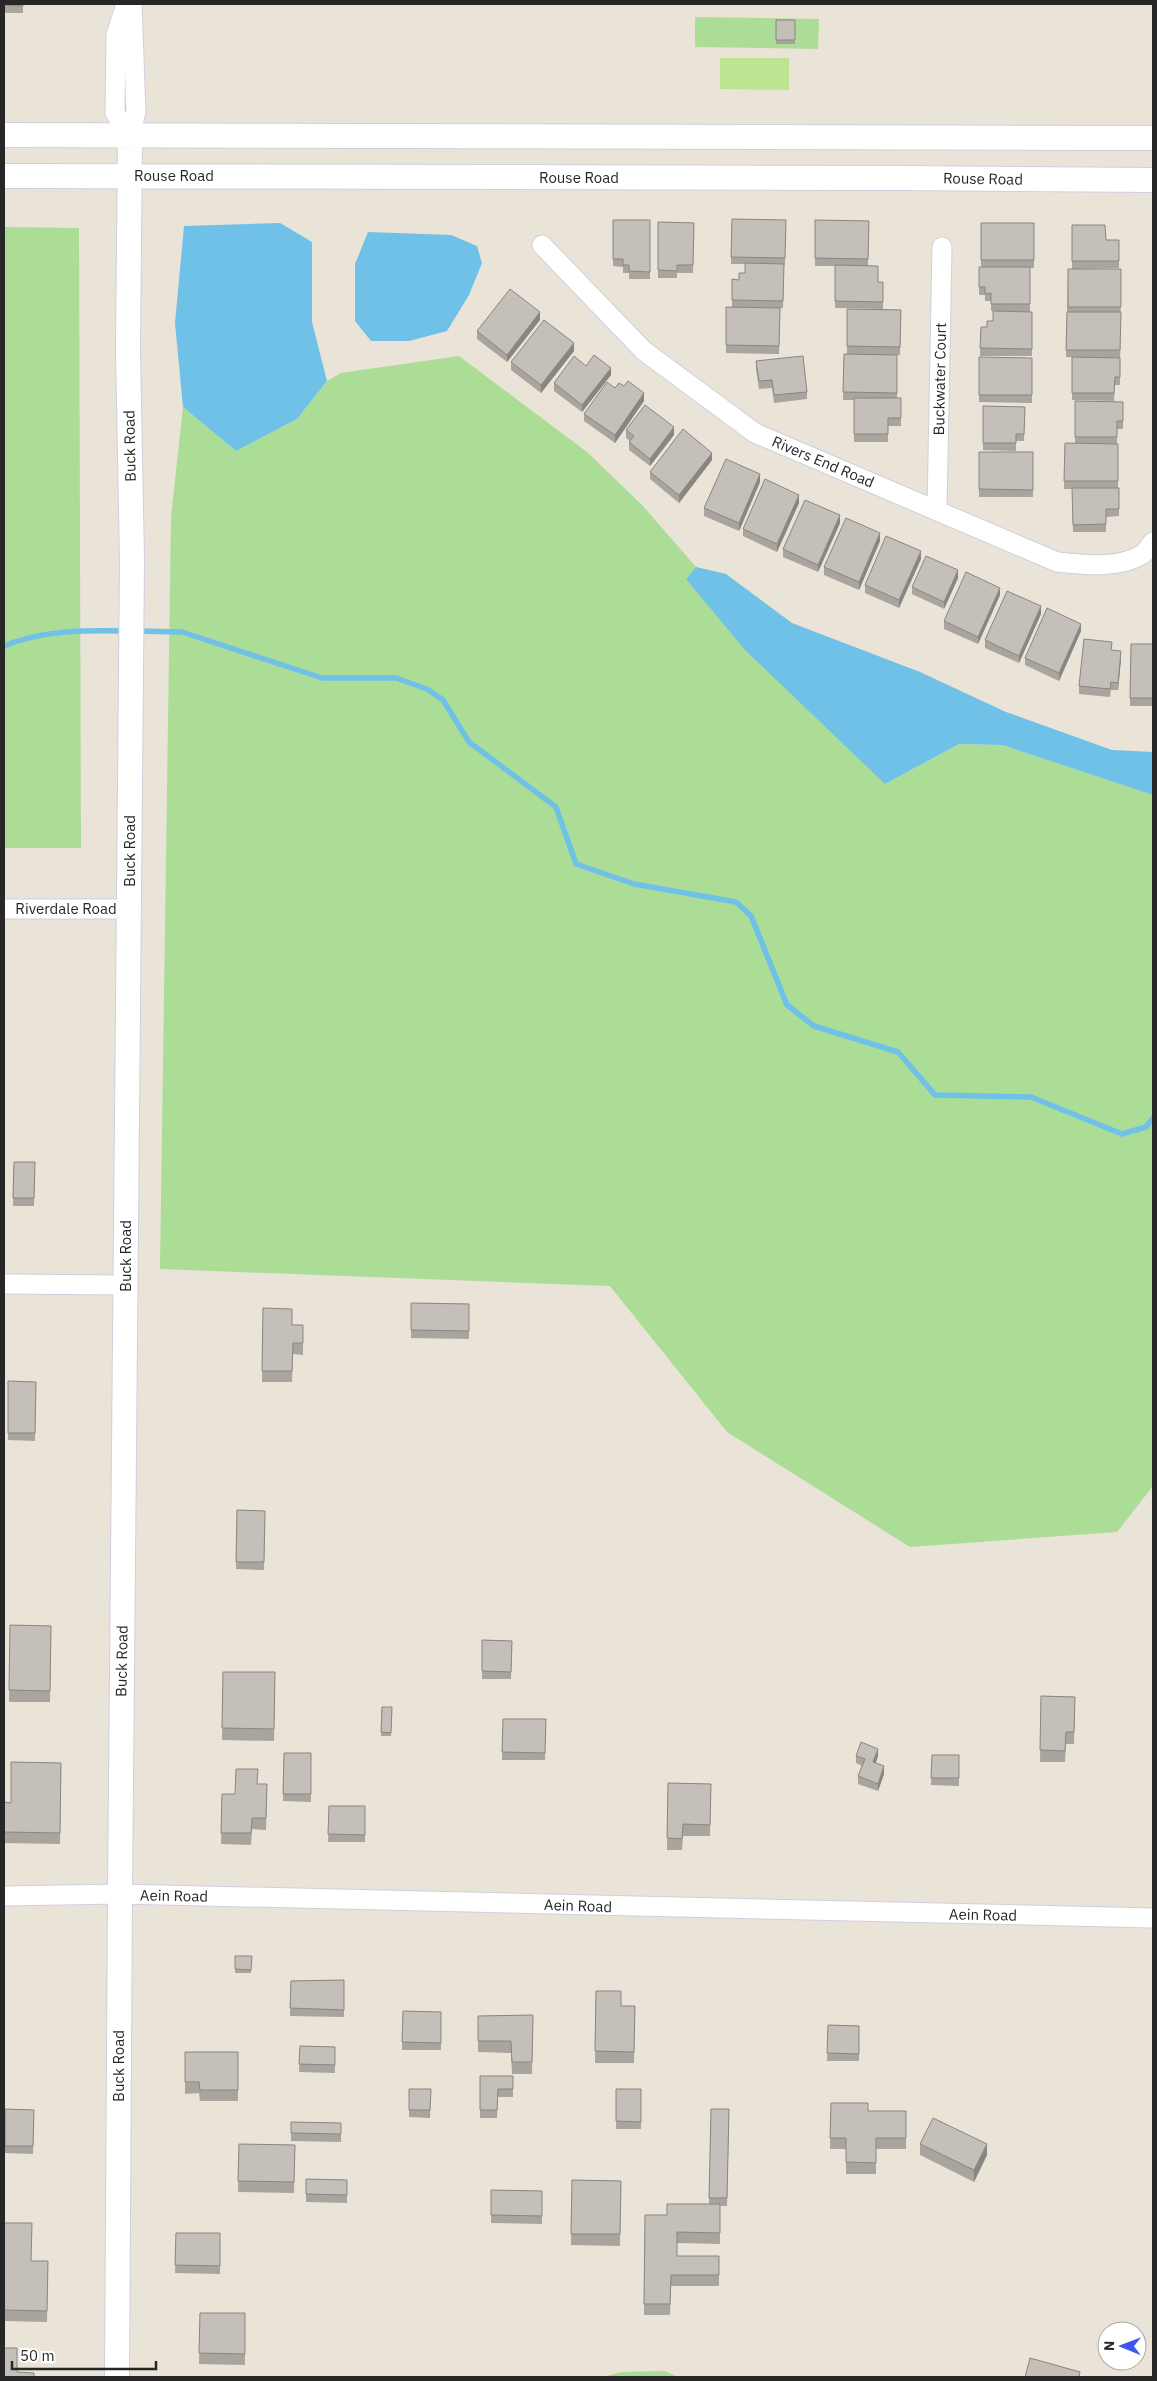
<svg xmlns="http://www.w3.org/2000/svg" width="1157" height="2381" viewBox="0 0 1157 2381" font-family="'IBM Plex Sans',sans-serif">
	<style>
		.green { fill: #abdd97 }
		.pitch { fill: #bde493 }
		.water { fill: #70c1e7 }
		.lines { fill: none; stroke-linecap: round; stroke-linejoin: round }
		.stream { stroke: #70c1e7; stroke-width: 5.5 }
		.minor-casing { stroke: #ced0df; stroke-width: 21 }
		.tertiary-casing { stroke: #ced0df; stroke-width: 26 }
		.minor { stroke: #fff; stroke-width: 19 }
		.tertiary { stroke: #fff; stroke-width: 24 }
		.wall { fill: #a9a49e }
		.shaded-wall { fill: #898681 }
		.building { fill: #c4bfb8; stroke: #898681 }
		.labels { text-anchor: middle; stroke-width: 4; stroke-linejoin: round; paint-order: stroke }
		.street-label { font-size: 15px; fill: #272727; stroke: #fff }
	</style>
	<rect width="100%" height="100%" fill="#e9e3d8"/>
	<path class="green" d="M695,17L819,19L818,49L695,47Z
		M4,227L79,228L81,848H4Z
		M459,356L587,452L643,506L696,567L686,579L885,784L959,744L1002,745L1153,795V1486L1117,1532L910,1547L727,1432L610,1286L160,1269L171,517L183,407L236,451L297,419L327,381L341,373Z
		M665,2371L678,2377H602L622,2372Z"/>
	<path class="pitch" d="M720,58H789V90L720,89Z"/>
	<path class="water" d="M280,223L312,242V322L327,381L297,419L236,451L183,407L175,323L184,226Z
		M368,232L451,235L477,246L482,263L469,295L447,331L409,341H371L355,321V264Z
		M696,567L726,574L792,623L920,672L1006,712L1112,750L1153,752V795L1002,745L959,744L885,784L746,651L686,579Z"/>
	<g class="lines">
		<path class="stream" d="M136,631L182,632L322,678H396L427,689L443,700L469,742L556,807L576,864L634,884L736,902L751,916L787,1005L814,1026L898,1052L935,1095L1031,1097L1122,1134L1146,1127L1153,1118
			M4,646C43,630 85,630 126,631"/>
		<defs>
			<path id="minor" d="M126,4L116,35L115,113L130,136
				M130,136L136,112L132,4
				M542,245L644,351L755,433L1057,562C1084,565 1119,569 1143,554C1147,551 1150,545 1153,542
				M937,511L942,247
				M4,909H129
				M4,1284L126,1285
				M4,1896L120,1894L1153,1918"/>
			<path id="tertiary" d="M4,135L1153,138
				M4,176L904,178L1153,180
				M117,2377L120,1894L132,561L128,350L130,136"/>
		</defs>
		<use href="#minor" class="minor-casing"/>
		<use href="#tertiary" class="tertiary-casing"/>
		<use href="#minor" class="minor"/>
		<use href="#tertiary" class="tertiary"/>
	</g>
	<path class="wall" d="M4,4H23V13H4Z
		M776,20H795V44H776Z
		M732,219L786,220L785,265H784L783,308H780L779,354L726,353V307H732V279L739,280L745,273V264H731Z
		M613,220H650V279H629V273H623V267L613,266Z
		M815,220L869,221L868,265L878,282H883V309L835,308V266H815Z
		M658,222L694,223L693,273H677V278H658Z
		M981,223H1034V268H1030V312H1032V356H980L981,327H987L993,321V311H991V301H985V295H979V267H981Z
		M1072,225L1106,240H1119V268L1077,269H1121L1120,385H1115L1114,401L1072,400V357H1066L1068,269H1072Z
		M847,309L901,310L900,355H897V398H901V426H888V442H854V400H843L844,354H847Z
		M540,320L507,362L477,339V331Z
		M574,351L541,393L511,370V362Z
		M979,357L1032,358V403L979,402Z
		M756,361L807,392V399L774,403L772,388L759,389L756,369Z
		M586,366L611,375L582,412L554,391V383Z
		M615,388L644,401L615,443L584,421V414Z
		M1075,401L1123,402V429H1117V444H1118V488H1119V516L1106,517V532H1073L1072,489H1064L1065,443H1075Z
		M983,406L1025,407L1024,441H1016V451L983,450Z
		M626,430L674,435L650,466L629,450V442L630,441L626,438Z
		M979,452H1033V497H979Z
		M712,460L679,503L650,479V472Z
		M760,482L739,531L704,516V508Z
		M799,503L777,552L743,536V529Z
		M840,523L818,572L783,557V549Z
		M880,541L859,590L824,575V567Z
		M921,559L899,608L865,593V585Z
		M958,578L944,609L912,594V587Z
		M1000,595L978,644L944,629V621Z
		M1041,614L1019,663L985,648V640Z
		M1081,631L1059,681L1025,665V658Z
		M1131,644H1153V706H1130Z
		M1112,651L1121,659L1118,690H1111L1110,697L1079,694V686Z
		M14,1162H35L34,1206H13Z
		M411,1303L469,1304V1339L411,1338Z
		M263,1308L292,1325H303V1355L293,1354L292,1382H262Z
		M8,1381L36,1382L35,1441L8,1440Z
		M237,1510L265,1511L264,1570L236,1569Z
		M10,1625L51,1626L50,1702H9Z
		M482,1640L512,1641L511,1679H482Z
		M223,1672H275L274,1741L222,1740Z
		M1041,1696L1075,1697L1074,1744H1066L1065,1762H1040Z
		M382,1707H392L391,1736H381Z
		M503,1719H546L545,1760H502Z
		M284,1753H311V1802L283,1801Z
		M932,1755H959V1786L931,1785Z
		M856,1756H878L876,1763L884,1774L878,1791L858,1784V1776L862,1766L856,1763Z
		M61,1763L60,1844L4,1843V1802L11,1803Z
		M668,1783L711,1784L710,1836H683L682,1850H667Z
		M258,1784H267L266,1830L252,1829L251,1845L221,1844L222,1794H235Z
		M329,1806H365V1842H328Z
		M235,1956H252L251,1973H235Z
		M344,1980V2017L290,2016L291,1981Z
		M596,1991L621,2006H635L634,2063H595Z
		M403,2011L441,2012V2050H402Z
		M533,2015L532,2074H512L511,2053L478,2052V2016Z
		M828,2025L859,2026V2061H827Z
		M300,2046L335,2047V2073L299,2072Z
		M185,2052H238V2101H200L199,2093L185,2094Z
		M480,2076H513V2097H498L497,2118H480Z
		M409,2089H431L430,2118L409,2117Z
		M616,2089H641V2129H616Z
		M831,2103L868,2111H906V2149H876V2174H846V2149H830Z
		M5,2109L34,2110L33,2154L5,2153Z
		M711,2109H729L727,2206H720V2244L677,2243V2256H719V2286H671L670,2315H644L645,2215H667L709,2204Z
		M291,2122L341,2123V2142L291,2141Z
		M239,2144L295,2145L294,2193L238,2192Z
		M920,2144L987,2155L974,2182L920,2155Z
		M306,2179L347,2180V2203L306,2202Z
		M572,2180L621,2181L620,2246L571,2245Z
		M491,2190L542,2191V2224L491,2223Z
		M4,2223L32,2261H48L47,2322L4,2321Z
		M176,2233H220V2274L175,2273Z
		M200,2313H245V2365L199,2364Z"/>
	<path class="shaded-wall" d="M540,312V320L507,362V355Z
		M574,343V351L541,393V385Z
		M611,368V375L582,412V405Z
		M644,393V401L615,443V435Z
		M674,427V435L650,466V459Z
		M712,453V460L679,503V495Z
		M760,474V482L739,531V523Z
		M799,495V503L777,552V544Z
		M840,515V523L818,572V565Z
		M880,533V541L859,590V582Z
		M921,551V559L899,608V600Z
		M958,570V578L944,609V602Z
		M1000,588V595L978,644V637Z
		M1041,606V614L1019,663V656Z
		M1081,624V631L1059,681V673Z
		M1121,651V659L1118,690V683Z
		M878,1749V1756L873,1770V1762Z
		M884,1766V1774L878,1791V1784Z
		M987,2144V2155L974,2182V2170Z"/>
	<path class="building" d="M4,4H23V6L4,5Z
		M776,20H795V40H776Z
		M732,219L786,220L785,258L731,257Z
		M613,220H650V272L629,271V265H623V259H613Z
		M815,220L869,221L868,259L815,258Z
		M658,222L694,223L693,265H677V271L658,270Z
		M981,223H1034V260H981Z
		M1072,225H1105L1106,240H1119V261H1072Z
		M745,263L784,264L783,301L732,300V279L739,280V273H745Z
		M835,265L878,266V282H883V302L835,301Z
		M979,267H1030V304H991V293L985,294V287H979Z
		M1068,269H1121V307H1068Z
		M510,289L540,312L507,355L477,331Z
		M726,307L780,308L779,346L726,345Z
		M847,309L901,310L900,347L847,346Z
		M993,311L1032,312V349L980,348L981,327H987V321H993Z
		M1067,312H1121L1120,350H1066Z
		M544,320L574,343L541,385L511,362Z
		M844,354L897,355V393L843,392Z
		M594,355L611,368L582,405L554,383L574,356L586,366Z
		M803,356L807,392L774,395L772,380L759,381L756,361Z
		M979,357L1032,358V395H979Z
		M1072,357L1120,358V377H1115L1114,393H1072Z
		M628,381L644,393L615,435L584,414L607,382L615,388L619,383L624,386Z
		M854,398H901V418H888V434H854Z
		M1075,401L1123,402V421H1117V437H1075Z
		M645,405L674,427L650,459L629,442L634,436L626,430Z
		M983,406L1025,407L1024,434H1016V443H983Z
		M683,429L712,453L679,495L650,472Z
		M1065,443L1118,444V481H1064Z
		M979,452H1033V490L979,489Z
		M726,459L760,474L739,523L704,508Z
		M765,479L799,495L777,544L743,529Z
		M1072,488H1119V509H1106V524L1073,525Z
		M805,500L840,515L818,565L783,549Z
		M846,518L880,533L859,582L824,567Z
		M886,536L921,551L899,600L865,585Z
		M926,556L958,570L944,602L912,587Z
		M966,572L1000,588L978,637L944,621Z
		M1007,591L1041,606L1019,656L985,640Z
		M1047,608L1081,624L1059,673L1025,658Z
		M1084,639L1112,642L1111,650L1121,651L1118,683L1111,682L1110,689L1079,686Z
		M1131,644H1153V698H1130Z
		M14,1162H35L34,1198H13Z
		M411,1303L469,1304V1331L411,1330Z
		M263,1308L292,1309V1325H303V1343H293L292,1371H262Z
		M8,1381L36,1382L35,1433H8Z
		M237,1510L265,1511L264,1562H236Z
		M10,1625L51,1626L50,1691L9,1690Z
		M482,1640L512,1641L511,1672L482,1671Z
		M223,1672H275L274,1729L222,1728Z
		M1041,1696L1075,1697L1074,1732H1066L1065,1751L1040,1750Z
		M382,1707H392L391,1733L381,1732Z
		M503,1719H546L545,1753L502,1752Z
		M861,1742L878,1749L873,1762L884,1766L878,1784L858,1776L865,1759L856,1756Z
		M284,1753H311V1794H283Z
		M932,1755H959V1778H931Z
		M11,1762L61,1763L60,1833L4,1832V1802L11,1803Z
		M236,1769H258L257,1784H267L266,1818H252L251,1833H221L222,1794H235Z
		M668,1783L711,1784L710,1825L683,1824L682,1839L667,1838Z
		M329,1806H365V1835L328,1834Z
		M235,1956H252L251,1970L235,1969Z
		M344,1980V2010L290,2008L291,1981Z
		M596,1991H621V2006H635L634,2052L595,2051Z
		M403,2011L441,2012V2043L402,2042Z
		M533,2015L532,2062H512L511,2041H478V2016Z
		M828,2025L859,2026V2054L827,2053Z
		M300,2046L335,2047V2065L299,2064Z
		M185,2052H238V2090H200L199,2082H185Z
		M480,2076H513V2089H498L497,2110H480Z
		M409,2089H431L430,2110H409Z
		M616,2089H641V2122L616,2121Z
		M831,2103H868V2111H906V2138H876V2163L846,2162V2138H830Z
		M5,2109L34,2110L33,2146H5Z
		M711,2109H729L727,2198H709Z
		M933,2118L987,2144L974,2170L920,2144Z
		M291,2122L341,2123V2134L291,2133Z
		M239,2144L295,2145L294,2182L238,2181Z
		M306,2179L347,2180V2195L306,2194Z
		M572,2180L621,2181L620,2234H571Z
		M491,2190L542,2191V2216L491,2215Z
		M667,2204H720V2233L677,2232V2256H719V2275H671L670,2304H644L645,2215H667Z
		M4,2223H32L31,2261H48L47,2311L4,2310Z
		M176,2233H220V2266L175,2265Z
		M200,2313H245V2354L199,2353Z
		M4,2348H17V2372L34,2373V2377H4Z
		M1030,2358L1080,2372L1079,2377H1025Z"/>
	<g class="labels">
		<g class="street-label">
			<text x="174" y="181">Rouse Road</text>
			<text x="579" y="183">Rouse Road</text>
			<text transform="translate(983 179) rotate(1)" y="5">Rouse Road</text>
			<text transform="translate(940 379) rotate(-89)" y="5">Buckwater Court</text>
			<text transform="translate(130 446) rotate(-91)" y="5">Buck Road</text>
			<text transform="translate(823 462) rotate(23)" y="5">Rivers End Road</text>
			<text transform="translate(130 851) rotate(-90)" y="5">Buck Road</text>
			<text x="66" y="914">Riverdale Road</text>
			<text transform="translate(126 1256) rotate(-90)" y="5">Buck Road</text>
			<text transform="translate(122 1661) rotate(-89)" y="5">Buck Road</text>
			<text transform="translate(174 1896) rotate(1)" y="5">Aein Road</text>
			<text transform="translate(578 1906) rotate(2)" y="5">Aein Road</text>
			<text transform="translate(983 1915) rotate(1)" y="5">Aein Road</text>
			<text transform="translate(119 2066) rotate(-90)" y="5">Buck Road</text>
		</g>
	</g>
	<rect width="1157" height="2381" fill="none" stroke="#272727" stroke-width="10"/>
	<g transform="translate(1122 2346) rotate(271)"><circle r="24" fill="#ffffff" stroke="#a9a9a9"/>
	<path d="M0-4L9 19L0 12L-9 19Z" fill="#3f57ef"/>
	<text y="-8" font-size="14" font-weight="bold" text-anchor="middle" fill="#272727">N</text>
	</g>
	<path d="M12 2361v8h144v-8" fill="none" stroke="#272727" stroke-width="2.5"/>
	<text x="20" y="2361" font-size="15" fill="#272727" stroke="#ffffff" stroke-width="4" paint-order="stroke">50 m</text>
</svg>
